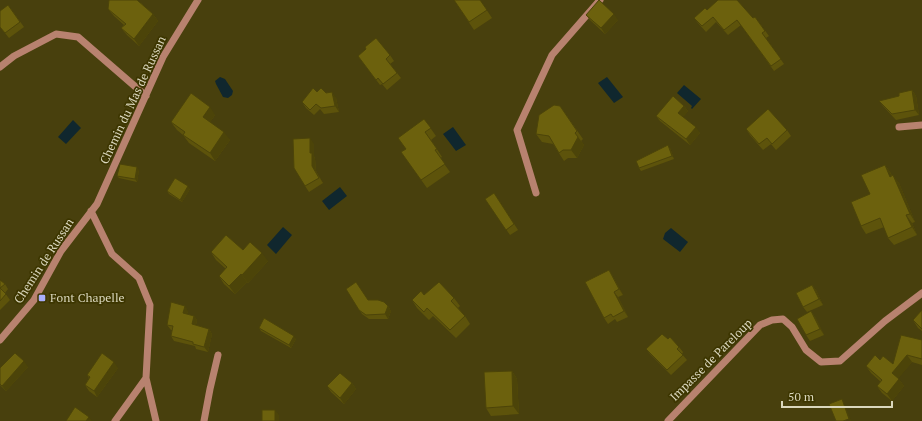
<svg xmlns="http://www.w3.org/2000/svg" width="922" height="421" viewBox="0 0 922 421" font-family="'PT Serif',serif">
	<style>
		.water { fill: #10272e }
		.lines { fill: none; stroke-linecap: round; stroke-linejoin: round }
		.minor { stroke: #b8826f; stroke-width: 7 }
		.wall { fill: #5d530b }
		.shaded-wall { fill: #4c4409 }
		.building { fill: #6c610d; stroke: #4c4409 }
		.poi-dot { fill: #aaaffb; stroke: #3d3600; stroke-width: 1.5 }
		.labels { text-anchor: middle; stroke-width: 3.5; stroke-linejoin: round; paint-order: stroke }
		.street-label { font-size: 12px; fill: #dad7bd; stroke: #3d3600 }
		.poi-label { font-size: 12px; fill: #dad7bd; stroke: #3d3600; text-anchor: start }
	</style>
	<rect width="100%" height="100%" fill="#48400d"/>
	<path class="water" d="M220,77L225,79L233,91L232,95L228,98L223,97L216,84L215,81Z
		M607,77L623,97L614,103L598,83Z
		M684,85L701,99L692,109L691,108L692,106L677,93Z
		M73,120L81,128L66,144L58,137Z
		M453,127L466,145L456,151L443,134Z
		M340,187L347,196L329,210L322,201Z
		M283,227L292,235L276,254L267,245Z
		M671,228L688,242L680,252L663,239L665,233Z"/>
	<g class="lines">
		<path class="minor" d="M0,67L14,56L56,34L78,37L146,96
			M899,127L922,125
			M536,193L517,130L552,55L600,0
			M91,211L112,254L139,278L150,305L146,378L115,421
			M0,340L34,300L61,251L97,204L163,57L198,0
			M146,378L156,421
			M204,421L210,389L218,355
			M668,421L760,325L772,320L783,319L792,327L806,350L821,362L840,361L885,321L922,293"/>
	</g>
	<path class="wall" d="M454,0H480L492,18L474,30Z
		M141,3L153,14L158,21L139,46L127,35L121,28L124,25L114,16L108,9Z
		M8,5L24,27L9,38L0,27Z
		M707,10L753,18L755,17L769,36L766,38L784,64L774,71L741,25L728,35L716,22L706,32L698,23L694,18Z
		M586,15L618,20L605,34L590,20Z
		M390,55L394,61L390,64L401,78L387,90L382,84L380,85L358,56Z
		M912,90L916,96L919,115L896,120L883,106L879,101L899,96Z
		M317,92L326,93L336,98L339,112L324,114L320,109L314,115L306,108L302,102Z
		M560,106L583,139L581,141L584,145L577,158H568L564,161L553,144L542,142L536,134Z
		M684,106L688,111L683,117L700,133L690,145L660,121L656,116Z
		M215,115L210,122L230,140L215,161L189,143L183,135L177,130L171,122Z
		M424,119L436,136L431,140L442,157L440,158L450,172L427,188L401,152L406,149Z
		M746,129L787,130L791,136L776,150L771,144L763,150L750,135Z
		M314,144V156L315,159L316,171L323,183L309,192L305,186Z
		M670,148L674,159L641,171L639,168Z
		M885,165L890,172L892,176L899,183L915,222L912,223L917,235L894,245L888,238L884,227L866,234L861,226L870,194Z
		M139,170L137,182L119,178L117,176Z
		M190,189L182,202L169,194L167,191Z
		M494,193L518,230L510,235L485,199Z
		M211,252L268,261L248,283L247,282L235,294L224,284L219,276L226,269L216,260Z
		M609,270L612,275L623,295L618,297L628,317L617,322L615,319L608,324L604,318Z
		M0,280L5,284L8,289L5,293L10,300L0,310Z
		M812,285L816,290L823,305L807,312L803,307Z
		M346,289L368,300L388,306L391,311L388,319H369L362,314Z
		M424,295L454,298L460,306L458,308L465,316L470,324L456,338L433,316L429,320L417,308L412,300Z
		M922,310V331L918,328L913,320Z
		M188,311L187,314L194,316L197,320L196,325L209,329L212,334L208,352L196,349L195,346L174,341L171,336L172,330H171L167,325Z
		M811,311L815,317L824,335L810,341L806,335Z
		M259,328L296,339L291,348L261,331Z
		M668,339L679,347L683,352L682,354L687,360L671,375L650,354L646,349Z
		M922,340V365L912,362L898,378L904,386L892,401L882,393L877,386L881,382L871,373L866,366L893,364Z
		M28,367L6,391L0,385V368Z
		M118,368L97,397L89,391L85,385L89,378L87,375Z
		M512,371L517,379L519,414L491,416L486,408Z
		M352,383L356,389L344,404L331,392L327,386Z"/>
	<path class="shaded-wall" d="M153,14L158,21L139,46L134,39Z
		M614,14L618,20L605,34L601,28Z
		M912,90L916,96L919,115L915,110Z
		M332,92L336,98L339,112L335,106Z
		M684,106L688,111L682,119L678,113Z
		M210,107L215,115L208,125L203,117Z
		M696,127L700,133L690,145L686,139Z
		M224,132L230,140L215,161L210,153Z
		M578,137L584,145L577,158L571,150Z
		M310,138L314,144V156L315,159L316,171L323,183L312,166L310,153Z
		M668,145L670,148L674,159L672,156Z
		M885,165L890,172L895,184L890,177Z
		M137,167L139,170L137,182L135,179Z
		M893,175L899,183L915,222L910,214Z
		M188,186L190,189L182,202L180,200Z
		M906,215L912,223L917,235L912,227Z
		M262,253L268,261L248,283L242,275Z
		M609,270L612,275L623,295L619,289Z
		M241,274L247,282L235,294L229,286Z
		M812,285L816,290L823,305L819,299Z
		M614,292L618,297L628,317L624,311Z
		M185,306L188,311L186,318L183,313Z
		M388,306L391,311L388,319L385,314Z
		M811,311L815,317L824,335L820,329Z
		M194,316L197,320L195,329L192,324Z
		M209,329L212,334L208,352L204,347Z
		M294,336L296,339L291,348L289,345Z
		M907,355L912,362L897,380L892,373Z
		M24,361L28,367L6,391L2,386Z
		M114,362L118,368L97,397L94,391Z
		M512,371L517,379L519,414L513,406Z
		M899,379L904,386L892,401L887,394Z
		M352,383L356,389L344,404L340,398Z
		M842,399L845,405L851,421H850L849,419Z
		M275,410L279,415V421H275Z
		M89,417L92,421H86Z"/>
	<path class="building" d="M109,0H137L153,14L134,39L121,28L126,24L108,9Z
		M454,0H480L487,10L469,22Z
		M599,0L614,14L601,28L586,15Z
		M718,0H737L753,18L755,17L765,31L762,33L781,59L771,66L737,20L724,30L713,17L702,26L694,18L705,8L707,10Z
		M8,5L20,22L5,33L0,27V11Z
		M376,38L390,55L386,59L397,73L383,84L378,78L376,80L358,56L366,49L365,47Z
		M313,88L317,92L321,88L326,93L332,92L335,106L321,108L316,104L310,110L302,102Z
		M912,90L915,110L892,114L879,101L899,96V93Z
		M191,93L210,107L203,117L224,132L210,153L183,135L185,132L171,122Z
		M673,96L684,106L678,113L696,127L686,139L656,116Z
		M554,105L560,106L577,131L575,133L578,137L571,150H563L559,153L549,136L536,134L539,115Z
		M768,109L787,130L772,144L767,138L759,144L746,129Z
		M424,119L431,128L425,132L437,149L435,150L445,164L421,180L401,152L406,149L398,138Z
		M310,138V153H312V166L319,178L305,186L294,168L293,139Z
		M668,145L672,156L639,168L636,161Z
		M120,164L137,167L135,179L117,176Z
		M885,165L890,177L893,175L910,214L906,215L912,227L888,238L880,218L861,226L851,202L870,194L861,175Z
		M175,178L188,186L180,200L167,191Z
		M494,193L514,224L506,230L485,199Z
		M226,235L243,250L250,242L262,253L242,275L241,274L229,286L219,276L227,267L211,252Z
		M609,270L619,289L614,292L624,311L613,317L611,314L604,318L585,282Z
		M0,280L5,284L0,288Z
		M356,282L368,300H378L384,302L388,306L385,314L366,315L359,310L346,289Z
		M439,282L454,298L451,301L465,316L450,330L427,308L424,312L412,300L421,291L424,295Z
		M812,285L819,299L803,307L796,293Z
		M0,288L6,294L0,301Z
		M171,302L185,306L183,313L194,316L192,324L209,329L204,347L193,344V342L171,336L173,326L167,325Z
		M922,310V329L913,320Z
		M811,311L820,329L806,335L797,319Z
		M264,318L294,336L289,345L259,328Z
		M662,334L668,339L670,337L679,347L677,349L683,355L667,370L646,349Z
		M901,335L922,340V359L907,355L892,373L899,379L887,394L877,386L882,380L866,366L875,355L880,360L883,356L893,364Z
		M15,353L24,361L2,386L0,384V368Z
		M102,353L114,362L94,391L85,385L90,377L87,375Z
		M512,371L513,406L486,408L484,372Z
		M340,373L352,383L340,398L327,386Z
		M842,399L849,419L843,421H836L829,404Z
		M75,407L89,417L86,421H66Z
		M262,410H275V421H262Z"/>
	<rect class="poi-dot" x="38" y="294" width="8" height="8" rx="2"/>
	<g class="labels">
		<g class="street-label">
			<text transform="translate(133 100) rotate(-65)" y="4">Chemin du Mas de Russan</text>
			<text transform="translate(44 261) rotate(-57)" y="4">Chemin de Russan</text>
			<text transform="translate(711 360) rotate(-45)" y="4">Impasse de Pareloup</text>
		</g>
		<g class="poi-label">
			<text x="50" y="302">Font Chapelle</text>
		</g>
	</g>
	<path d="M782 401v6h110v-6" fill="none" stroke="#dad7bd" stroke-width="2"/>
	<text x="788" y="401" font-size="12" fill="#dad7bd" stroke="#3d3600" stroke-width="3" paint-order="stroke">50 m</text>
</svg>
